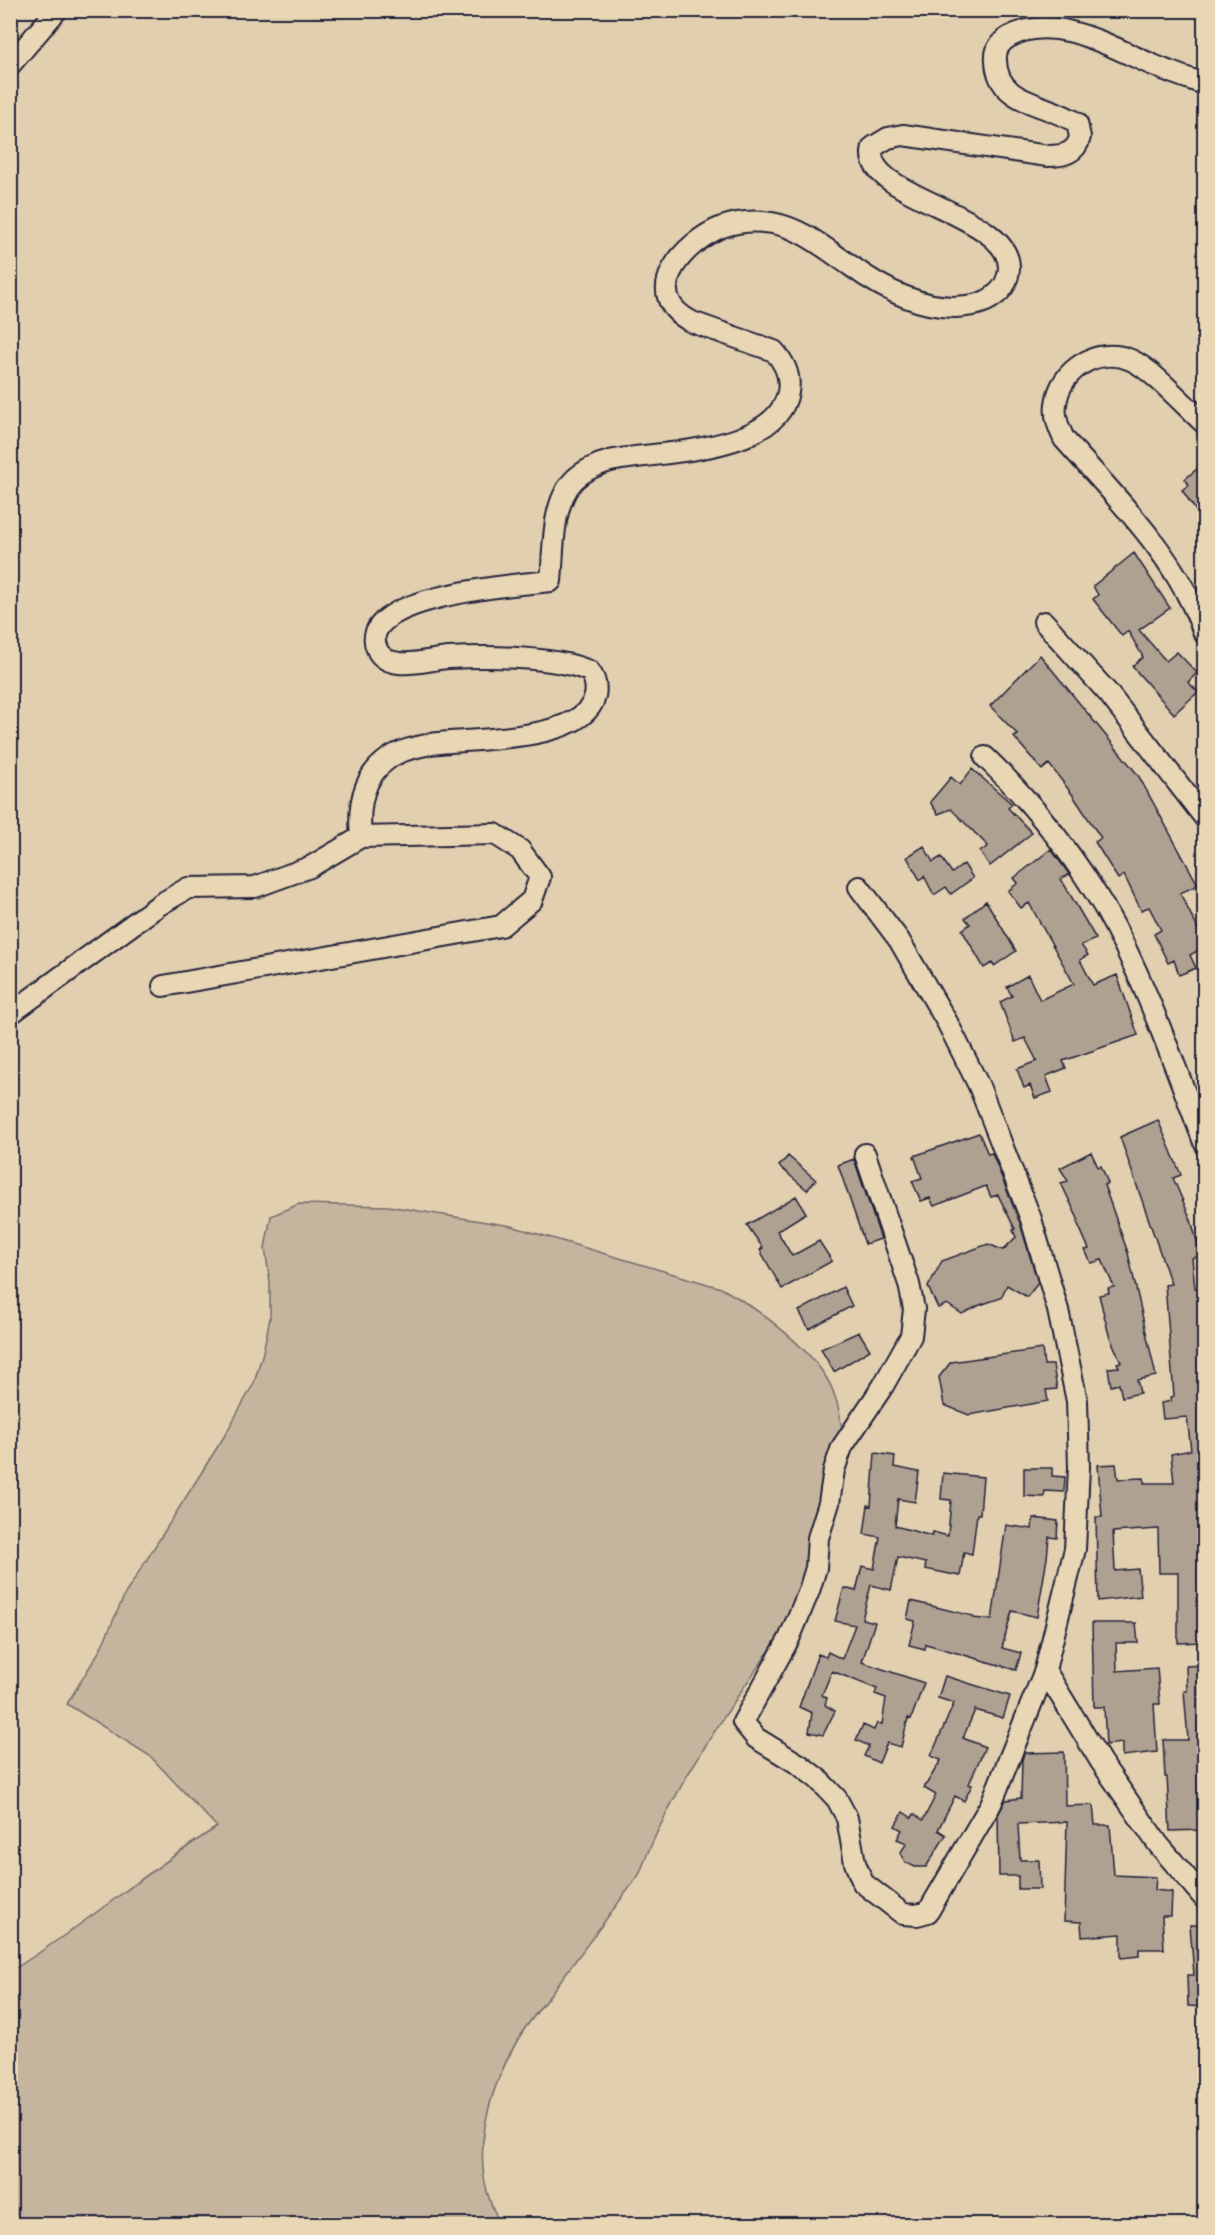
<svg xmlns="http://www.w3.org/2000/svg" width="1215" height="2235" viewBox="0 0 1215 2235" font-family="Kalam,sans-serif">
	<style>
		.green { fill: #c5b59e; stroke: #746c6c; stroke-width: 1.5 }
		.building { fill: #afa191; stroke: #22223b; stroke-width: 1.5 }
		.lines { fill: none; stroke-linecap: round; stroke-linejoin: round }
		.street-casing { stroke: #22223b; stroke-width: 24 }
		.street { stroke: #e9d6b4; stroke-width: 20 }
	</style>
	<rect width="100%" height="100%" fill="#e1cfaf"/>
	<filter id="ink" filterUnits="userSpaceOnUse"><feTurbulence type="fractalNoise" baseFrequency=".0167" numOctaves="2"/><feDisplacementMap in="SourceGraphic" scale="12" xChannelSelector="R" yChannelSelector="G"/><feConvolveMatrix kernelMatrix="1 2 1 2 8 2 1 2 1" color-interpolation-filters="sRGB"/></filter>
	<g filter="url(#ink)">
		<path class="green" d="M299,1204L388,1206L511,1226L721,1288C757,1308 818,1352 833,1391C856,1448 829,1504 811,1557C804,1577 799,1599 790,1618C778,1641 755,1670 740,1693C701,1751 663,1810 639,1875L523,2031C488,2088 464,2163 501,2224H11V1971C82,1927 146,1872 217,1827L150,1756L67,1704L100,1650L125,1594L225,1435L254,1383L263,1352L270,1318V1283L265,1248L271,1216Z"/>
		<path class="building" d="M1204,463V523L1182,490L1189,485L1185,479Z
			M1134,553L1170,608L1139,630L1166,661L1177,652L1197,673L1188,682L1198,692L1174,714L1132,666L1143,657L1128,631L1122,636L1093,599L1098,595L1093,586Z
			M1040,655L1138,775L1198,885L1180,893L1204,941V947L1190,955L1196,968L1179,975L1174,960L1168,963L1154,934L1161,930L1149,907L1141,910L1124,875L1118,879L1095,842L1101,838L1072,794L1049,764L1042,770L1014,737L1018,735L990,706Z
			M972,769L1012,804L1008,808L1032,833L990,866L980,852L988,846L951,809L938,814L930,802L951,777L960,785Z
			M924,846L933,862L941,857L952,873L964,864L973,878L951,894L946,887L934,895L924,876L920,880L907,857Z
			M1051,849L1069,874L1061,879L1096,939L1081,945L1088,955L1080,960L1093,985L1117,975L1138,1035L1063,1061L1066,1068L1046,1076L1052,1092L1035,1098L1030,1085L1024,1088L1017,1069L1037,1061L1025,1038L1015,1042L1000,1002L1012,996L1007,987L1028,975L1040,1000L1074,984L1029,903L1021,908L1008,891L1018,883L1014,878Z
			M986,901L1016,951L994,966L992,963L984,968L962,930L970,924L965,918Z
			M1158,1120L1181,1175L1173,1178L1191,1220L1201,1256L1192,1258L1195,1288H1204V1415H1201L1204,1446V1642L1178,1643V1573H1159L1158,1529L1113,1532L1115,1571L1138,1569L1141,1596L1098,1601L1096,1517H1102L1098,1465L1116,1464L1118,1479L1144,1478V1483H1174L1171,1454L1191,1450L1187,1417L1163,1419L1161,1403L1171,1401L1170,1397L1174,1396L1165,1285L1171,1284L1120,1137Z
			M979,1133L988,1154L992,1153L1020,1223L1038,1283L1027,1297L1007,1285L1001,1298L980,1305L962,1314L947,1304L938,1308L928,1287L942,1261L988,1244L1003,1250L1016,1237L1013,1230L1015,1229L998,1195L991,1197L986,1186L934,1206L930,1198L921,1201L912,1181L922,1178L914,1156Z
			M1091,1152L1098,1167L1101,1166L1108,1183L1104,1185L1128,1253L1156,1376L1137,1380L1140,1393L1122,1397L1119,1384L1111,1386L1108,1368L1119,1367L1117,1363L1121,1362L1109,1335L1099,1295L1109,1293L1108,1288L1114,1287L1102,1260L1091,1263L1085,1250L1089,1249L1077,1222L1079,1221L1061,1183L1068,1181L1060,1168Z
			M788,1156L816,1180L807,1190L779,1166Z
			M854,1159L881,1239L865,1244L838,1165Z
			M796,1196L806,1213L777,1231L792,1256L819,1241L832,1261L782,1289L760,1250L763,1248L747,1225Z
			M843,1287L852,1306L809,1329L799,1311Z
			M859,1332L870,1350L834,1372L821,1349Z
			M1042,1349L1044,1365H1053L1057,1389L1046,1390L1048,1401L969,1415L944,1405L939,1377L951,1362Z
			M875,1453L895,1456L894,1467L919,1472L915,1502L898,1499L895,1526L932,1536L933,1532L948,1536L951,1500L941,1499L943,1473L983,1477L980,1514H977L972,1554L964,1552L960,1576L925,1569L926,1563L898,1557L891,1590L871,1585L862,1619L875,1622L862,1662L924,1683L911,1719L908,1718L901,1747L887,1743L879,1763L864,1756L869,1746L856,1740L863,1725L874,1730L877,1723L882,1724L886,1698L875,1694L877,1689L832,1671L822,1695L827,1698L825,1705L835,1711L823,1735L809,1732L812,1713L799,1707L818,1654L826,1657L828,1652L842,1659L855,1625L835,1621L844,1588L856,1591L862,1566L874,1569L880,1537L864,1534L868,1505L871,1506Z
			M1024,1468H1052V1476L1065,1477L1064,1492L1045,1491L1044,1497L1024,1496Z
			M1033,1518L1058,1521L1057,1538L1049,1537L1047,1558L1037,1617L1012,1611L1002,1648L1021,1653L1016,1670L926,1644L925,1649L909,1645L915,1621L907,1619L911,1601L973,1616V1618L992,1620L1006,1525L1032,1529Z
			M1092,1623H1136L1138,1643H1116L1117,1671L1157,1668L1160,1704H1154L1157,1752L1122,1756V1743L1106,1745L1104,1707H1094Z
			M1204,1665V1830L1170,1831L1167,1777H1165L1163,1740H1188L1184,1691H1187L1186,1666Z
			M945,1676L1010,1696L1003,1718L975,1710L963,1738L985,1747L969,1784L972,1785L964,1801L955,1796L938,1830L946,1835L926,1867H915L905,1862L900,1853L907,1843L897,1839L902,1830L895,1826L903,1812L912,1818L914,1814L923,1820L936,1795L924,1788L941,1760L931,1756L954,1703L938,1698Z
			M1064,1752L1065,1806L1093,1805L1095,1825H1110L1114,1875L1156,1877L1155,1890L1172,1892L1171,1916H1162L1164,1949H1139V1956L1121,1958V1934L1082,1937L1081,1922L1064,1921L1067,1822L1018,1824L1020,1860H1039L1040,1889H1018V1876H999L998,1815L1006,1800L1021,1798L1022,1760L1024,1753Z
			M1190,1925H1204V2007L1188,2006L1187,1975H1194Z"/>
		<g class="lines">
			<defs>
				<path id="street" d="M10,65L57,10
					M1204,423C1186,407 1152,369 1131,360C1098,346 1060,369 1056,404C1054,417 1059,428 1064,439C1117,499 1177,556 1204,633
					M1044,622L1108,693L1204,817
					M985,757C1031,801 1072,853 1104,907C1145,979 1174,1065 1204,1142
					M361,837C358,808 362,777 388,759C400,750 417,747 431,744C470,738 584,743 595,696C597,686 595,678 589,671C556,656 484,656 449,658C432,659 415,665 399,663C390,662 380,658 377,649C353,596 522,584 551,581C554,550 551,504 574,480C583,471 598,464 610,461C656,451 777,454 788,392C791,376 785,363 774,351L692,322C637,294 684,242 722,227C739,221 755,220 772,223C802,228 826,249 851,266C881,288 917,307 955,307C969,306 983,305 994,296C1003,290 1008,280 1009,269C1012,212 858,197 873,147L888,138L903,135L1048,156C1064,156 1076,153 1080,137L1077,123C1058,110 1027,105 1011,92C1001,84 996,72 996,60C995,50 1000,42 1009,37C1055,12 1110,47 1153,65C1169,72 1187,78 1204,84
					M859,887L899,940L947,1022L979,1086L1031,1219L1058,1310L1077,1401L1079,1467L1075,1549L1045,1670L991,1804L928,1912L917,1915L903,1914L863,1883L855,1863L847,1818L837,1799L818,1779L800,1765L756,1738L743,1722L789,1639L809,1591L816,1568L818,1538L829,1503L834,1470L842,1447L883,1386L911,1336L914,1309L909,1284L865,1154
					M10,1014L159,905L188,888L255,887L310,867L361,837L495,834L520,850L540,877L532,900L501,926L163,986
					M1045,1670L1101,1762L1158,1844L1204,1898"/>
			</defs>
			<use href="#street" class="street-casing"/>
			<use href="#street" class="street"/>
		</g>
	</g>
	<rect width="1215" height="2235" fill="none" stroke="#e9d6b4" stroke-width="36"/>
	<rect x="18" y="18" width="1179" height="2199" fill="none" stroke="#22223b" stroke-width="2" filter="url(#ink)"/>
</svg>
